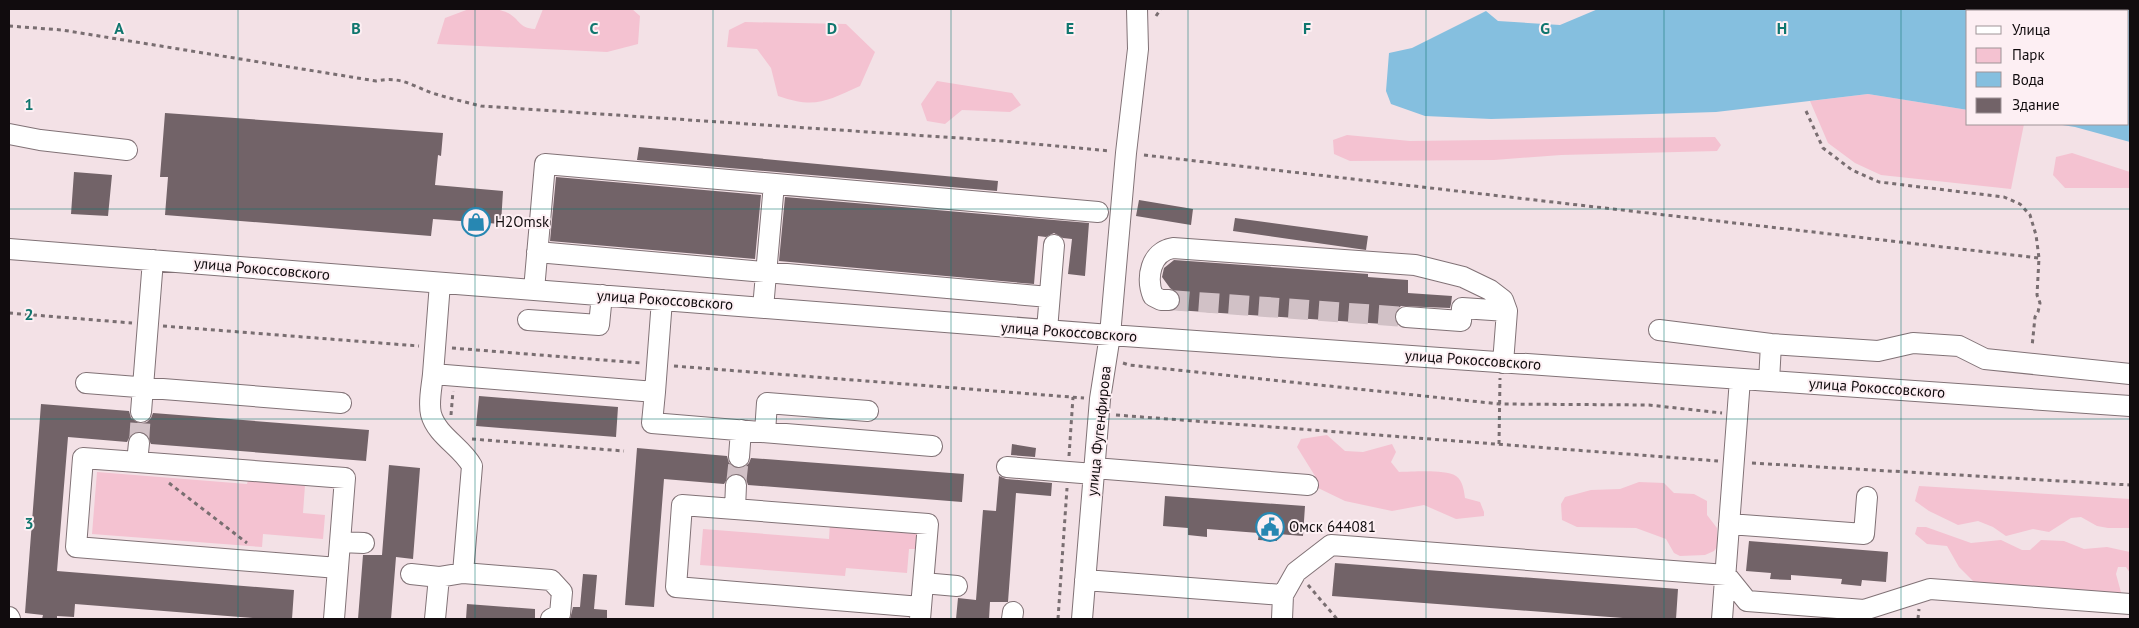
<svg xmlns="http://www.w3.org/2000/svg" width="2139" height="628" viewBox="0 0 2139 628" font-family="'PT Sans',sans-serif">
	<style>
		.green { fill: #f4c2d1 }
		.water { fill: #85bfdf }
		.building { fill: #726368 }
		.lines { fill: none; stroke-linecap: round; stroke-linejoin: round }
		.minor-tunnel { stroke: #d1c1c6; stroke-width: 20; stroke-dasharray: 20 10; stroke-linecap: butt }
		.minor-casing { stroke: #817276; stroke-width: 22 }
		.path { stroke: #796e71; stroke-width: 3; stroke-dasharray: 4 4; stroke-linecap: butt }
		.minor { stroke: #fff; stroke-width: 20 }
		.grid { fill: none; stroke: #0f766e; stroke-width: 1; stroke-opacity: 0.55 }
		.labels { text-anchor: middle; stroke-width: 4; stroke-linejoin: round; paint-order: stroke }
		.poi-label { font-size: 15px; fill: #110c0e; stroke: #fdeff3; text-anchor: start }
		.street-label { font-size: 15px; fill: #110c0e; stroke: #fdeff3 }
		.grid-label { font-size: 16px; text-anchor: middle; font-weight: bold; fill: #0f766e; stroke: #fdeff3; stroke-width: 4; stroke-linejoin: round; paint-order: stroke }
	</style>
	<rect width="100%" height="100%" fill="#f3e1e6"/>
	<path class="green" d="M469,9C481,9 497,7 508,13C521,20 518,28 535,29L543,9H632L640,16L638,44L607,52L437,44L445,18Z
		M745,22L846,24L875,52L860,86C826,101 816,109 778,96L771,68L757,49L727,47L729,30Z
		M937,81L1012,93L1021,105L1010,112L962,110L945,124L927,121L921,104Z
		M1868,94L1968,110V124H2024L2011,189L1881,175L1855,163L1828,143L1810,101Z
		M1347,135L1410,141L1715,137L1721,145L1717,151L1561,155L1494,160L1350,161L1334,154L1333,140Z
		M2072,153L2130,172V188H2065L2053,175L2056,157Z
		M1327,435L1345,451L1363,452L1392,444L1396,452L1391,462L1399,472C1413,472 1444,469 1456,476C1463,481 1464,491 1465,498L1480,502L1484,512V516L1456,519L1424,505L1392,511L1345,501L1316,487L1315,476L1297,447L1301,439Z
		M97,472L247,484L248,480L305,485L303,513L325,515L323,539L263,534L262,547L92,534Z
		M1639,482L1664,483L1674,493L1694,494L1707,501V515L1717,528V547L1714,551L1705,555L1680,556L1674,553L1666,539L1636,528L1577,527L1562,520L1561,504L1565,497L1591,490L1620,489Z
		M1919,486L2130,499V528H2108L2097,526L2081,517L2071,518L2049,532L2033,529L2006,536L1993,527L1978,521L1958,525L1929,511L1915,501Z
		M830,522L918,529L916,549H909L907,573L846,568L845,576L700,565L703,529L829,539Z
		M1917,527H1926L1971,543L2001,540L2022,550H2030L2041,540L2064,541L2084,549L2107,547L2130,552V573L2126,567H2118L2116,574L2122,596L1977,585L1959,567L1947,546L1927,544L1915,534Z"/>
	<path class="water" d="M1598,9H2130V142L2075,127L2056,124H2128V11H1968V110L1868,94L1716,112L1491,119L1425,116L1391,104L1386,91L1389,53L1412,48L1486,11L1498,21L1560,25Z"/>
	<path class="building" d="M165,113L443,133L441,156L438,155L435,185L503,191L501,224L433,219L431,236L165,215L168,177H160Z
		M639,147L998,181L997,191L637,160Z
		M74,172L112,175L108,216L71,214Z
		M556,177L761,195L755,259L550,241Z
		M785,197L1089,223L1085,276L1068,274L1072,239L1063,238L1054,233L1046,237L1038,236L1034,284L779,261Z
		M1139,200L1193,209L1191,225L1136,216Z
		M1235,218L1368,236L1366,250L1233,231Z
		M1174,260L1368,274V277L1408,280V293L1452,296L1451,304L1450,308L1401,306L1396,310L1394,316L1398,325L1176,310L1181,300L1179,295L1170,288L1162,277L1164,268Z
		M479,396L618,407L616,437L476,426Z
		M41,404L129,411L131,418L140,424L147,422L151,418L153,413L369,430L366,461L151,444L146,434L140,431L130,436L127,442L68,437L57,571L294,590L292,619H267L75,604L74,617L57,616V619H42L43,615L25,613Z
		M1012,444L1036,448L1035,457L1011,455Z
		M637,448L727,456L729,463L738,469L745,467L749,463L751,458L964,474L962,502L748,485L746,479L737,473L730,475L724,484L664,479L654,607L625,605Z
		M389,465L420,468L413,559L396,557L391,619H358L363,555H382Z
		M999,476L1006,479L1052,483L1051,496L1016,493L1008,602H990L989,619H956L958,598L976,600L983,510L996,511Z
		M1165,496L1305,506L1303,536L1278,534L1277,541L1258,540L1259,533L1207,529V537L1188,535V528L1163,526Z
		M1749,541L1888,552L1886,582L1862,580L1861,586L1841,584L1842,579L1791,575V580L1770,579L1771,573L1746,571Z
		M1335,563L1678,589L1676,619H1636L1332,596Z
		M583,574L597,575L594,609L607,610V619H570L573,607H580Z
		M467,604L535,609V619H466Z"/>
	<g class="lines">
		<path class="minor-tunnel" d="M1169,300L1406,317
			M139,443L141,412
			M736,485L739,457"/>
		<defs>
			<path id="minor" d="M9,134L40,140L127,150
				M9,249L1110,335L2130,406
				M537,252L1049,297
				M440,283L433,374L655,392L662,300
				M534,290L545,164L1098,212
				M1169,300H1161L1153,296C1146,278 1150,252 1173,248L1415,265L1463,277L1490,290L1503,300L1507,311
				M763,308L774,184
				M1406,317L1461,321L1462,308L1507,311L1503,363
				M528,320L599,325L602,295
				M1047,330L1054,245
				M1659,330L1771,344L1878,351L1913,343L1959,346L1985,359L2130,374
				M433,374C432,386 428,402 431,414C437,436 462,447 472,466L463,573L439,577L435,619
				M1769,381L1771,344
				M86,383L341,403
				M655,392L652,423L932,446
				M141,412L153,260
				M765,432L767,403L868,411
				M139,443L137,462L83,458L76,547L338,568
				M739,457L741,430
				M137,462L345,478L334,619
				M1007,467L1094,474
				M1094,468L1308,485
				M735,509L736,485
				M1729,524L1864,534L1867,497
				M340,542L364,543
				M463,573L551,580L562,592L560,614L551,619
				M411,574L439,577
				M1085,580L1283,595L1296,572L1331,545L1726,575L1747,601L1864,610L1930,589L2130,604
				M923,583L957,586
				M9,617L10,619
				M920,619L928,524L682,505L676,587L921,607
				M1012,619L1013,612
				M1082,619L1100,399L1110,335L1126,153L1138,49L1137,9
				M1282,619L1283,595
				M1722,619L1740,379"/>
		</defs>
		<use href="#minor" class="minor-casing"/>
		<path class="path" d="M1156,16L1161,9
			M9,26L62,30L376,81C400,76 411,85 432,93C448,98 465,102 481,106L1003,141L1110,151
			M1806,111L1823,148L1852,170L1879,182L2004,197L2020,204L2030,215L2036,235L2039,258L2037,295L2040,303L2038,312L2035,317L2032,347
			M1144,155L2039,258
			M9,313L132,323
			M163,326L419,346
			M452,348L641,363
			M1123,363L1129,365L1500,404L1649,405L1722,413
			M674,366L1084,398
			M451,415L453,391
			M1116,415L1718,461
			M472,439L624,451
			M1499,444L1500,378
			M1069,456L1073,397
			M1752,463L2130,485
			M169,483L247,543
			M1308,585L1337,619
			M1058,619L1067,488
			M1918,619L1919,609"/>
		<use href="#minor" class="minor"/>
	</g>
	<path class="grid" d="M238,9V619M475,9V619M713,9V619M951,9V619M1188,9V619M1426,9V619M1664,9V619M1901,9V619M9,209H2130M9,419H2130"/>
	<defs>
		<symbol id="shop-ring" viewBox="-11 -11 22 22"><circle r="9.5" fill="#fdeff3" stroke="#2787b2" stroke-width="1.5"/><path d="M-5-2.5h2.3a2.7 3.5 0 0 1 5.4 0H5L5.5 6h-11ZM-1.5-2.5h3a1.5 2.3 0 0 0-3 0Z" fill="#2787b2"/></symbol>
		<symbol id="civic-ring" viewBox="-11 -11 22 22"><circle r="9.5" fill="#fdeff3" stroke="#2787b2" stroke-width="1.5"/><path d="M-.6-6.5H3V-4.5H.6V-3L4-1V1h2V6H-6V1h2V-1L-.6-3ZM-1.2 2.5V6h2.4V2.5Z" fill="#2787b2"/></symbol>
	</defs>
	<g fill-rule="evenodd">
		<use href="#shop-ring" x="460" y="206" width="32" height="32"/>
		<use href="#civic-ring" x="1254" y="511" width="32" height="32"/>
	</g>
	<g class="labels">
		<g class="poi-label">
			<text x="495" y="227">H2Omsk</text>
			<text x="1289" y="532">Омск 644081</text>
		</g>
		<g class="street-label">
			<text transform="translate(262 269) rotate(5)" y="5">улица Рокоссовского</text>
			<text transform="translate(665 300) rotate(4)" y="5">улица Рокоссовского</text>
			<text transform="translate(1069 332) rotate(4)" y="5">улица Рокоссовского</text>
			<text transform="translate(1473 360) rotate(4)" y="5">улица Рокоссовского</text>
			<text transform="translate(1877 388) rotate(4)" y="5">улица Рокоссовского</text>
			<text transform="translate(1099 431) rotate(-84)" y="5">улица Фугенфирова</text>
		</g>
	</g>
	<g class="grid-label">
		<text x="119" y="34">A</text>
		<text x="356" y="34">B</text>
		<text x="594" y="34">C</text>
		<text x="832" y="34">D</text>
		<text x="1070" y="34">E</text>
		<text x="1307" y="34">F</text>
		<text x="1545" y="34">G</text>
		<text x="1782" y="34">H</text>
		<text x="29" y="110">1</text>
		<text x="29" y="320">2</text>
		<text x="29" y="529">3</text>
	</g>
	<rect width="2139" height="628" fill="none" stroke="#110c0e" stroke-width="20"/>
	<rect x="1966" y="10" width="162" height="115" fill="#fdeff3" stroke="#9f9497"/>
	<rect x="1976" y="26" width="25" height="8" fill="#ffffff" stroke="#9f9497"/>
	<text x="2012" y="35" font-size="15" fill="#110c0e">Улица</text>
	<rect x="1976" y="48" width="25" height="15" fill="#f4c2d1" stroke="#9f9497"/>
	<text x="2012" y="60" font-size="15" fill="#110c0e">Парк</text>
	<rect x="1976" y="72" width="25" height="15" fill="#85bfdf" stroke="#9f9497"/>
	<text x="2012" y="85" font-size="15" fill="#110c0e">Вода</text>
	<rect x="1976" y="98" width="25" height="15" fill="#726368" stroke="#9f9497"/>
	<text x="2012" y="110" font-size="15" fill="#110c0e">Здание</text>
</svg>
